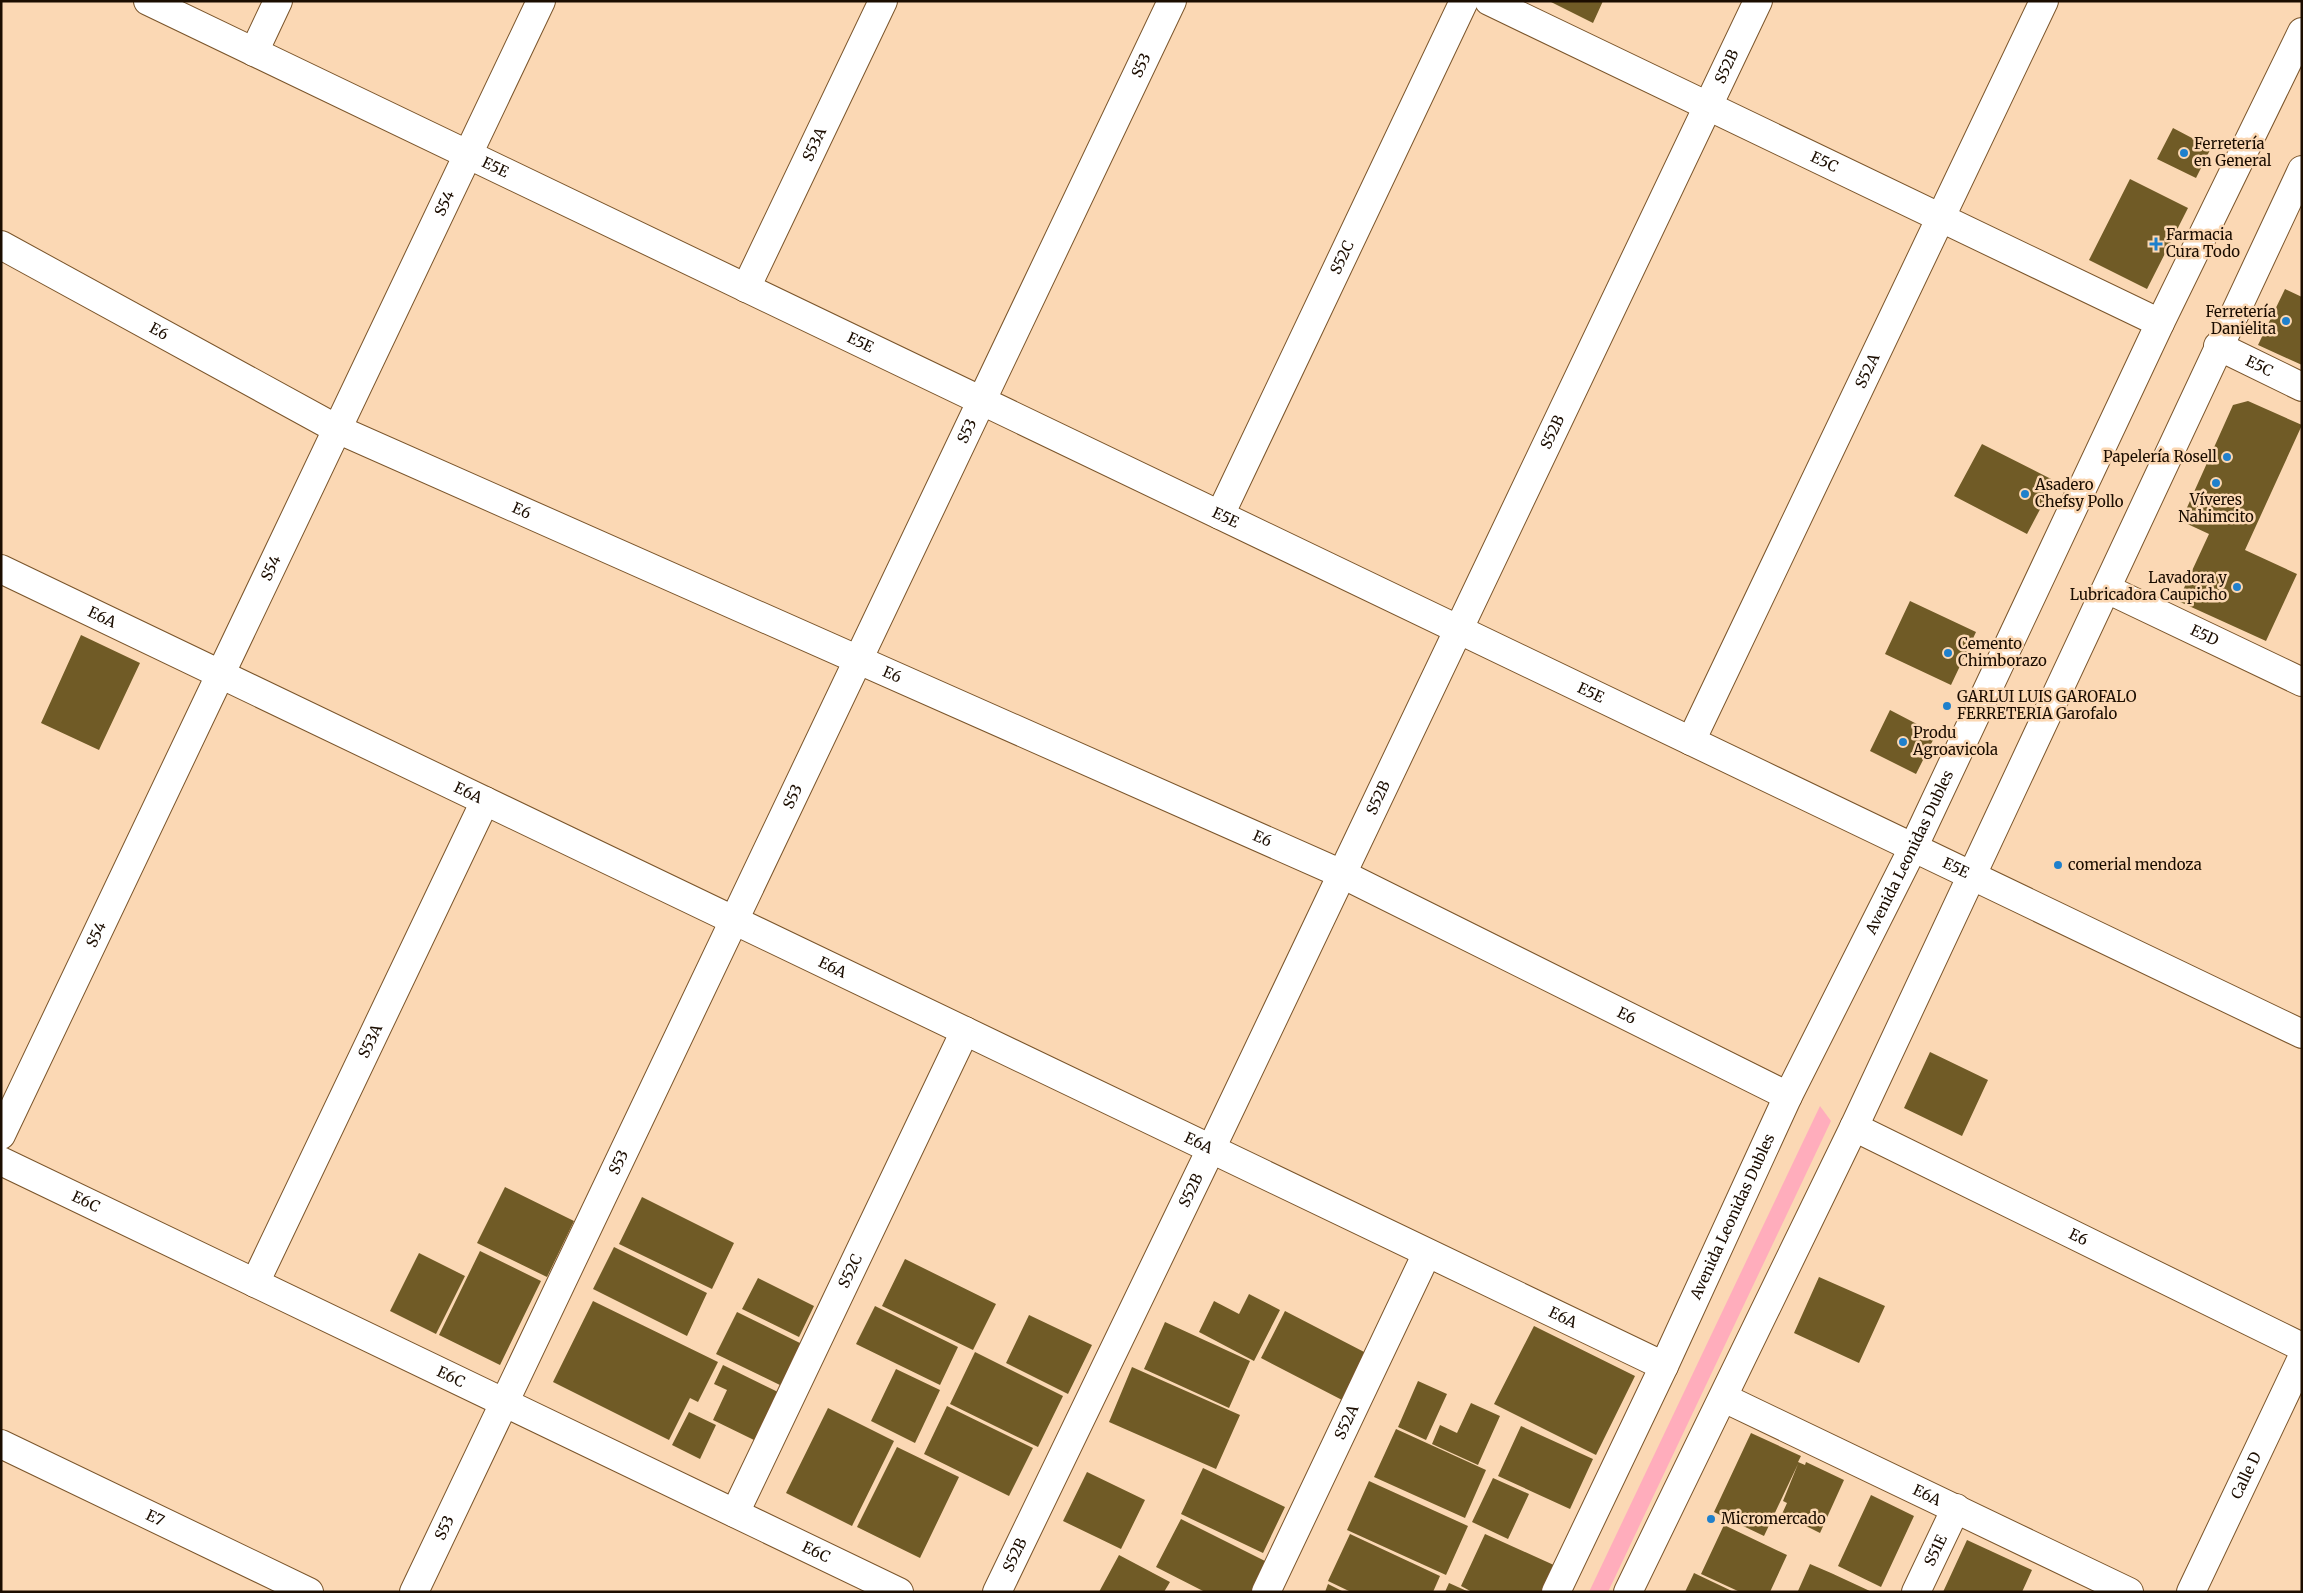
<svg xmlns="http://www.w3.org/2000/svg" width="2303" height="1593" viewBox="0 0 2303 1593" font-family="Merriweather,serif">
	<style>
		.green { fill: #ffadbc }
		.building { fill: #705b26 }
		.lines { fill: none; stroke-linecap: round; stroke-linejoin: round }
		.minor-casing { stroke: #7a552b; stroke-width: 30 }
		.major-casing { stroke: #7a552b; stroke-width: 30 }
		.minor { stroke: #fff; stroke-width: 28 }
		.major { stroke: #fff; stroke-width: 28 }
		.poi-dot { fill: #1f80cc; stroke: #fbd8b4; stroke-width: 2 }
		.labels { text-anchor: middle; stroke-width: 5; stroke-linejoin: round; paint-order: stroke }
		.street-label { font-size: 15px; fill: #1b0d00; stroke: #fbd8b4 }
		.poi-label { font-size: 15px; fill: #1b0d00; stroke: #fbd8b4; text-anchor: start }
	</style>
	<rect width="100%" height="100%" fill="#fbd8b4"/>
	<path class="green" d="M1820,1106L1831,1121L1608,1592H1589Z"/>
	<path class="building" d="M1549,1H1603L1593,23Z
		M2173,128L2211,148L2196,178L2157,159Z
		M2130,179L2188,208L2147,289L2089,260Z
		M2285,289L2302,297V365L2258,345Z
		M2248,401L2302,425L2245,550L2297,574L2266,641L2178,601L2209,534L2181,521L2233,405Z
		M1982,444L2055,481L2027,534L1954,496Z
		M1910,601L1976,632L1951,685L1885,654Z
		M81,635L140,663L99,750L41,723Z
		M1890,710L1936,734L1916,774L1870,751Z
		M1930,1052L1988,1080L1962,1136L1904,1108Z
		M505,1187L574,1221L547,1277L477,1243Z
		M642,1197L734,1243L712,1289L619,1244Z
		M614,1247L707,1293L687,1336L593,1289Z
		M480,1251L541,1281L500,1365L439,1335Z
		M419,1253L465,1276L436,1334L390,1311Z
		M905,1259L996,1304L973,1350L882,1306Z
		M1819,1277L1885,1306L1859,1363L1794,1333Z
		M758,1278L814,1306L799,1337L742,1309Z
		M1249,1294L1280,1310L1254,1361L1199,1332L1214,1301L1239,1314Z
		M593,1301L718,1362L698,1402L690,1398L669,1440L553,1382Z
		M875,1306L958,1347L940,1385L856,1344Z
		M1285,1311L1368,1354L1344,1401L1261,1358Z
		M737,1312L804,1345L784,1387L716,1354Z
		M1029,1315L1092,1345L1068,1394L1006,1363Z
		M1165,1322L1250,1361L1229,1408L1144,1369Z
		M1534,1326L1635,1376L1596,1455L1494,1404Z
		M975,1352L1063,1396L1038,1447L950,1404Z
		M723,1365L778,1392L754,1440L713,1420L727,1390L714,1384Z
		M1132,1367L1240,1415L1216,1469L1109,1422Z
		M896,1369L940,1390L915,1443L871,1421Z
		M1418,1381L1447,1394L1426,1440L1398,1427Z
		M1471,1403L1500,1416L1478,1465L1432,1444L1440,1425L1457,1433Z
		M947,1406L1033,1448L1009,1496L924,1454Z
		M828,1408L894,1441L852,1526L786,1493Z
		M689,1412L716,1425L700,1459L672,1445Z
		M1521,1426L1593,1459L1570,1509L1498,1476Z
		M1396,1429L1486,1470L1465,1518L1374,1477Z
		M1751,1433L1801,1456L1798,1462L1805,1465L1806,1462L1844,1480L1820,1533L1782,1514L1787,1503L1783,1501L1798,1464L1764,1536L1714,1512Z
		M897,1447L959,1477L920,1558L857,1527Z
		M1203,1468L1285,1507L1263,1553L1181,1514Z
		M1087,1472L1145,1500L1121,1549L1063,1521Z
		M1493,1478L1529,1494L1508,1539L1472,1522Z
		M1369,1481L1468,1526L1446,1575L1347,1530Z
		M1871,1495L1914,1516L1881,1587L1838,1566Z
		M1181,1519L1277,1567L1265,1592H1205L1156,1567Z
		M1724,1525L1787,1555L1770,1592H1740L1701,1574Z
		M1350,1534L1440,1576L1433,1592H1351L1328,1581Z
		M1485,1534L1556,1566L1544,1592H1472L1461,1586Z
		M1967,1540L2032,1570L2022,1592H1943Z
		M1119,1555L1170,1582L1164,1592H1099Z
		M1810,1564L1831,1573L1872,1592L1798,1591Z
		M1694,1573L1734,1592H1685Z
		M1449,1583L1469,1592H1445Z
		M1328,1584L1344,1592H1325Z"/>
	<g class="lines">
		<defs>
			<g id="minor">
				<path id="s1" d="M148,1L2302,1034"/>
				<path id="s2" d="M1489,1L2160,323"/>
				<path d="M254,52L278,1"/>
				<path id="s3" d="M1,245L337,429L1342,874L1788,1096"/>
				<path id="s4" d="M746,288L883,1"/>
				<path id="s5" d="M2218,346L2302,387"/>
				<path id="s6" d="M1220,515L1464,1"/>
				<path id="s7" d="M1,569L1664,1366"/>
				<path id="s8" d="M2107,589L2302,682"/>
				<path id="s9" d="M1691,741L2044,1"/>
				<path id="s10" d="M1854,1127L2302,1347"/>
				<path id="s11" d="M1,1135L541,1"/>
				<path id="s12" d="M1,1161L899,1592"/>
				<path id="s13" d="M255,1283L485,801"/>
				<path id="s14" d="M1724,1398L2129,1592"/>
				<path id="s15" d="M1,1444L309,1592"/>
				<path id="s16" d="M735,1513L965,1031"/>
				<path id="s17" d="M414,1592L1172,1"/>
				<path id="s18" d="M997,1592L1211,1149L1758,1"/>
				<path id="s19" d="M1266,1592L1427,1253"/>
				<path id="s20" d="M1916,1592L1956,1508"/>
				<path id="s21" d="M2191,1592L2302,1358"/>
			</g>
			<g id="major">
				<path id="s22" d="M1556,1592L1664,1366L1788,1096L1913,848L2160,323L2302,32"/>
				<path d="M1628,1592L1854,1127L2302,170"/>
			</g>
		</defs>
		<use href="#minor" class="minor-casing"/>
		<use href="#major" class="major-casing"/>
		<use href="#minor" class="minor"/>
		<use href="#major" class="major"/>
	</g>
	<g class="poi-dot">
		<circle cx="2184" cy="153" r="5"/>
		<path d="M2153.5 236.5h5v5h5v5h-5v5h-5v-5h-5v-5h5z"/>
		<circle cx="2286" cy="321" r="5"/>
		<circle cx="2227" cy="457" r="5"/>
		<circle cx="2216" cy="483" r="5"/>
		<circle cx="2025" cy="494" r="5"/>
		<circle cx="2237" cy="587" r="5"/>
		<circle cx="1948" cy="653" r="5"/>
		<circle cx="1947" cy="706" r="5"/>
		<circle cx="1903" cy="742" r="5"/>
		<circle cx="2058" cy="865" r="5"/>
		<circle cx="1711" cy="1519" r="5"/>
	</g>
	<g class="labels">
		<g class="street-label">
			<text dy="5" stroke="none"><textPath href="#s17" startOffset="1691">S53</textPath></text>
			<text dy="5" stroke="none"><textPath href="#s18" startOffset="1691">S52B</textPath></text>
			<text dy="5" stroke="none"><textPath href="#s4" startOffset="159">S53A</textPath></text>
			<text dy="5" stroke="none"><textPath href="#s2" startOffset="372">E5C</textPath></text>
			<text dy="5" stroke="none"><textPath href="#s1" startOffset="385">E5E</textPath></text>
			<text dy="5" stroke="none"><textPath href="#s11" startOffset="1032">S54</textPath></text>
			<text dy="5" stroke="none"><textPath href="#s6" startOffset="285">S52C</textPath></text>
			<text dy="5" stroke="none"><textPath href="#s3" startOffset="180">E6</textPath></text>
			<text dy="5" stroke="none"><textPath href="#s1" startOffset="790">E5E</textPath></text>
			<text dy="5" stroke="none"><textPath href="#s5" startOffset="46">E5C</textPath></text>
			<text dy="5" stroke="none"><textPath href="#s9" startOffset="410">S52A</textPath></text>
			<text dy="5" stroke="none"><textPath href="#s17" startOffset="1286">S53</textPath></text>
			<text dy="5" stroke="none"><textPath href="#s18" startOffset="1286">S52B</textPath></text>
			<text dy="5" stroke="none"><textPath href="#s3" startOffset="585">E6</textPath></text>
			<text dy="5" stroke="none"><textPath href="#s1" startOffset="1195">E5E</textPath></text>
			<text dy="5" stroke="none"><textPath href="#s11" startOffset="628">S54</textPath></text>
			<text dy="5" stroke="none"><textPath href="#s7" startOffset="112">E6A</textPath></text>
			<text dy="5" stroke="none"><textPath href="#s8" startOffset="108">E5D</textPath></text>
			<text dy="5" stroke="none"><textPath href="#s3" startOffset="990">E6</textPath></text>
			<text dy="5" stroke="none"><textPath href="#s1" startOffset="1600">E5E</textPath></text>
			<text dy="5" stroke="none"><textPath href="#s7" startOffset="518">E6A</textPath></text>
			<text dy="5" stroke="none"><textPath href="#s17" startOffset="881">S53</textPath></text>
			<text dy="5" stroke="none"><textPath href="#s18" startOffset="881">S52B</textPath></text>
			<text dy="5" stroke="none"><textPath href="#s3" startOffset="1395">E6</textPath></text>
			<text dy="5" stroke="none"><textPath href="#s22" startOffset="820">Avenida Leonidas Dubles</textPath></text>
			<text dy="5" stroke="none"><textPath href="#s1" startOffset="2005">E5E</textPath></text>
			<text dy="5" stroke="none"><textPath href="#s11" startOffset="222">S54</textPath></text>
			<text dy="5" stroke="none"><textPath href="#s7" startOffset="922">E6A</textPath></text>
			<text dy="5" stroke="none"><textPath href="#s3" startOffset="1800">E6</textPath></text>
			<text dy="5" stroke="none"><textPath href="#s13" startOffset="268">S53A</textPath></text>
			<text dy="5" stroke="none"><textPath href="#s7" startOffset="1328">E6A</textPath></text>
			<text dy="5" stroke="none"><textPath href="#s17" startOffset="476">S53</textPath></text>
			<text dy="5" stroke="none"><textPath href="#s18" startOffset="446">S52B</textPath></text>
			<text dy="5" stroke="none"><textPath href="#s12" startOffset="94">E6C</textPath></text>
			<text dy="5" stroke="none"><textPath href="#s22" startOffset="415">Avenida Leonidas Dubles</textPath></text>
			<text dy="5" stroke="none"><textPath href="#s10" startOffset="250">E6</textPath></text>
			<text dy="5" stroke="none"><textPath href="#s16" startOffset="268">S52C</textPath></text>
			<text dy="5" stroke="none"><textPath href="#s7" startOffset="1732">E6A</textPath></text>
			<text dy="5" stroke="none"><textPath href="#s12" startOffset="499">E6C</textPath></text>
			<text dy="5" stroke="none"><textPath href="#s19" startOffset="188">S52A</textPath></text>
			<text dy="5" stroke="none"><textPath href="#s21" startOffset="129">Calle D</textPath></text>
			<text dy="5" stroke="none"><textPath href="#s14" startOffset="225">E6A</textPath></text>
			<text dy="5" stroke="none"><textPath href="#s15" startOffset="171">E7</textPath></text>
			<text dy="5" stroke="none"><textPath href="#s17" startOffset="71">S53</textPath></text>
			<text dy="5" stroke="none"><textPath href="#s20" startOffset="46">S51E</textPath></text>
			<text dy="5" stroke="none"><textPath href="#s12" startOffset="904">E6C</textPath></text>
			<text dy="5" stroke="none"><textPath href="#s18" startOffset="41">S52B</textPath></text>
		</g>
		<g class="poi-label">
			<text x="2194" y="149">Ferretería<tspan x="2194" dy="17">en General</tspan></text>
			<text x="2166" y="240">Farmacia<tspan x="2166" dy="17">Cura Todo</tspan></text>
			<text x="2276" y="317" text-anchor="end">Ferretería<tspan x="2276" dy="17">Danielita</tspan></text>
			<text x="2217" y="462" text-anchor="end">Papelería Rosell</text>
			<text x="2035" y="490">Asadero<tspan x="2035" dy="17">Chefsy Pollo</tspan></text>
			<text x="2216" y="505" text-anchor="middle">Víveres<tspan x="2216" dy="17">Nahimcito</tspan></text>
			<text x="2227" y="583" text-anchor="end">Lavadora y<tspan x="2227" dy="17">Lubricadora Caupicho</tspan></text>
			<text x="1958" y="649">Cemento<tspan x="1958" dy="17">Chimborazo</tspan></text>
			<text x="1957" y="702">GARLUI LUIS GAROFALO<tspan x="1957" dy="17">FERRETERIA Garofalo</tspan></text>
			<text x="1913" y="738">Produ<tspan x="1913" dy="17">Agroavicola</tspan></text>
			<text x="2068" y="870">comerial mendoza</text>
			<text x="1721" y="1524">Micromercado</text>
		</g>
	</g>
	<rect width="2303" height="1593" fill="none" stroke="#1b0d00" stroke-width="5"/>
</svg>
